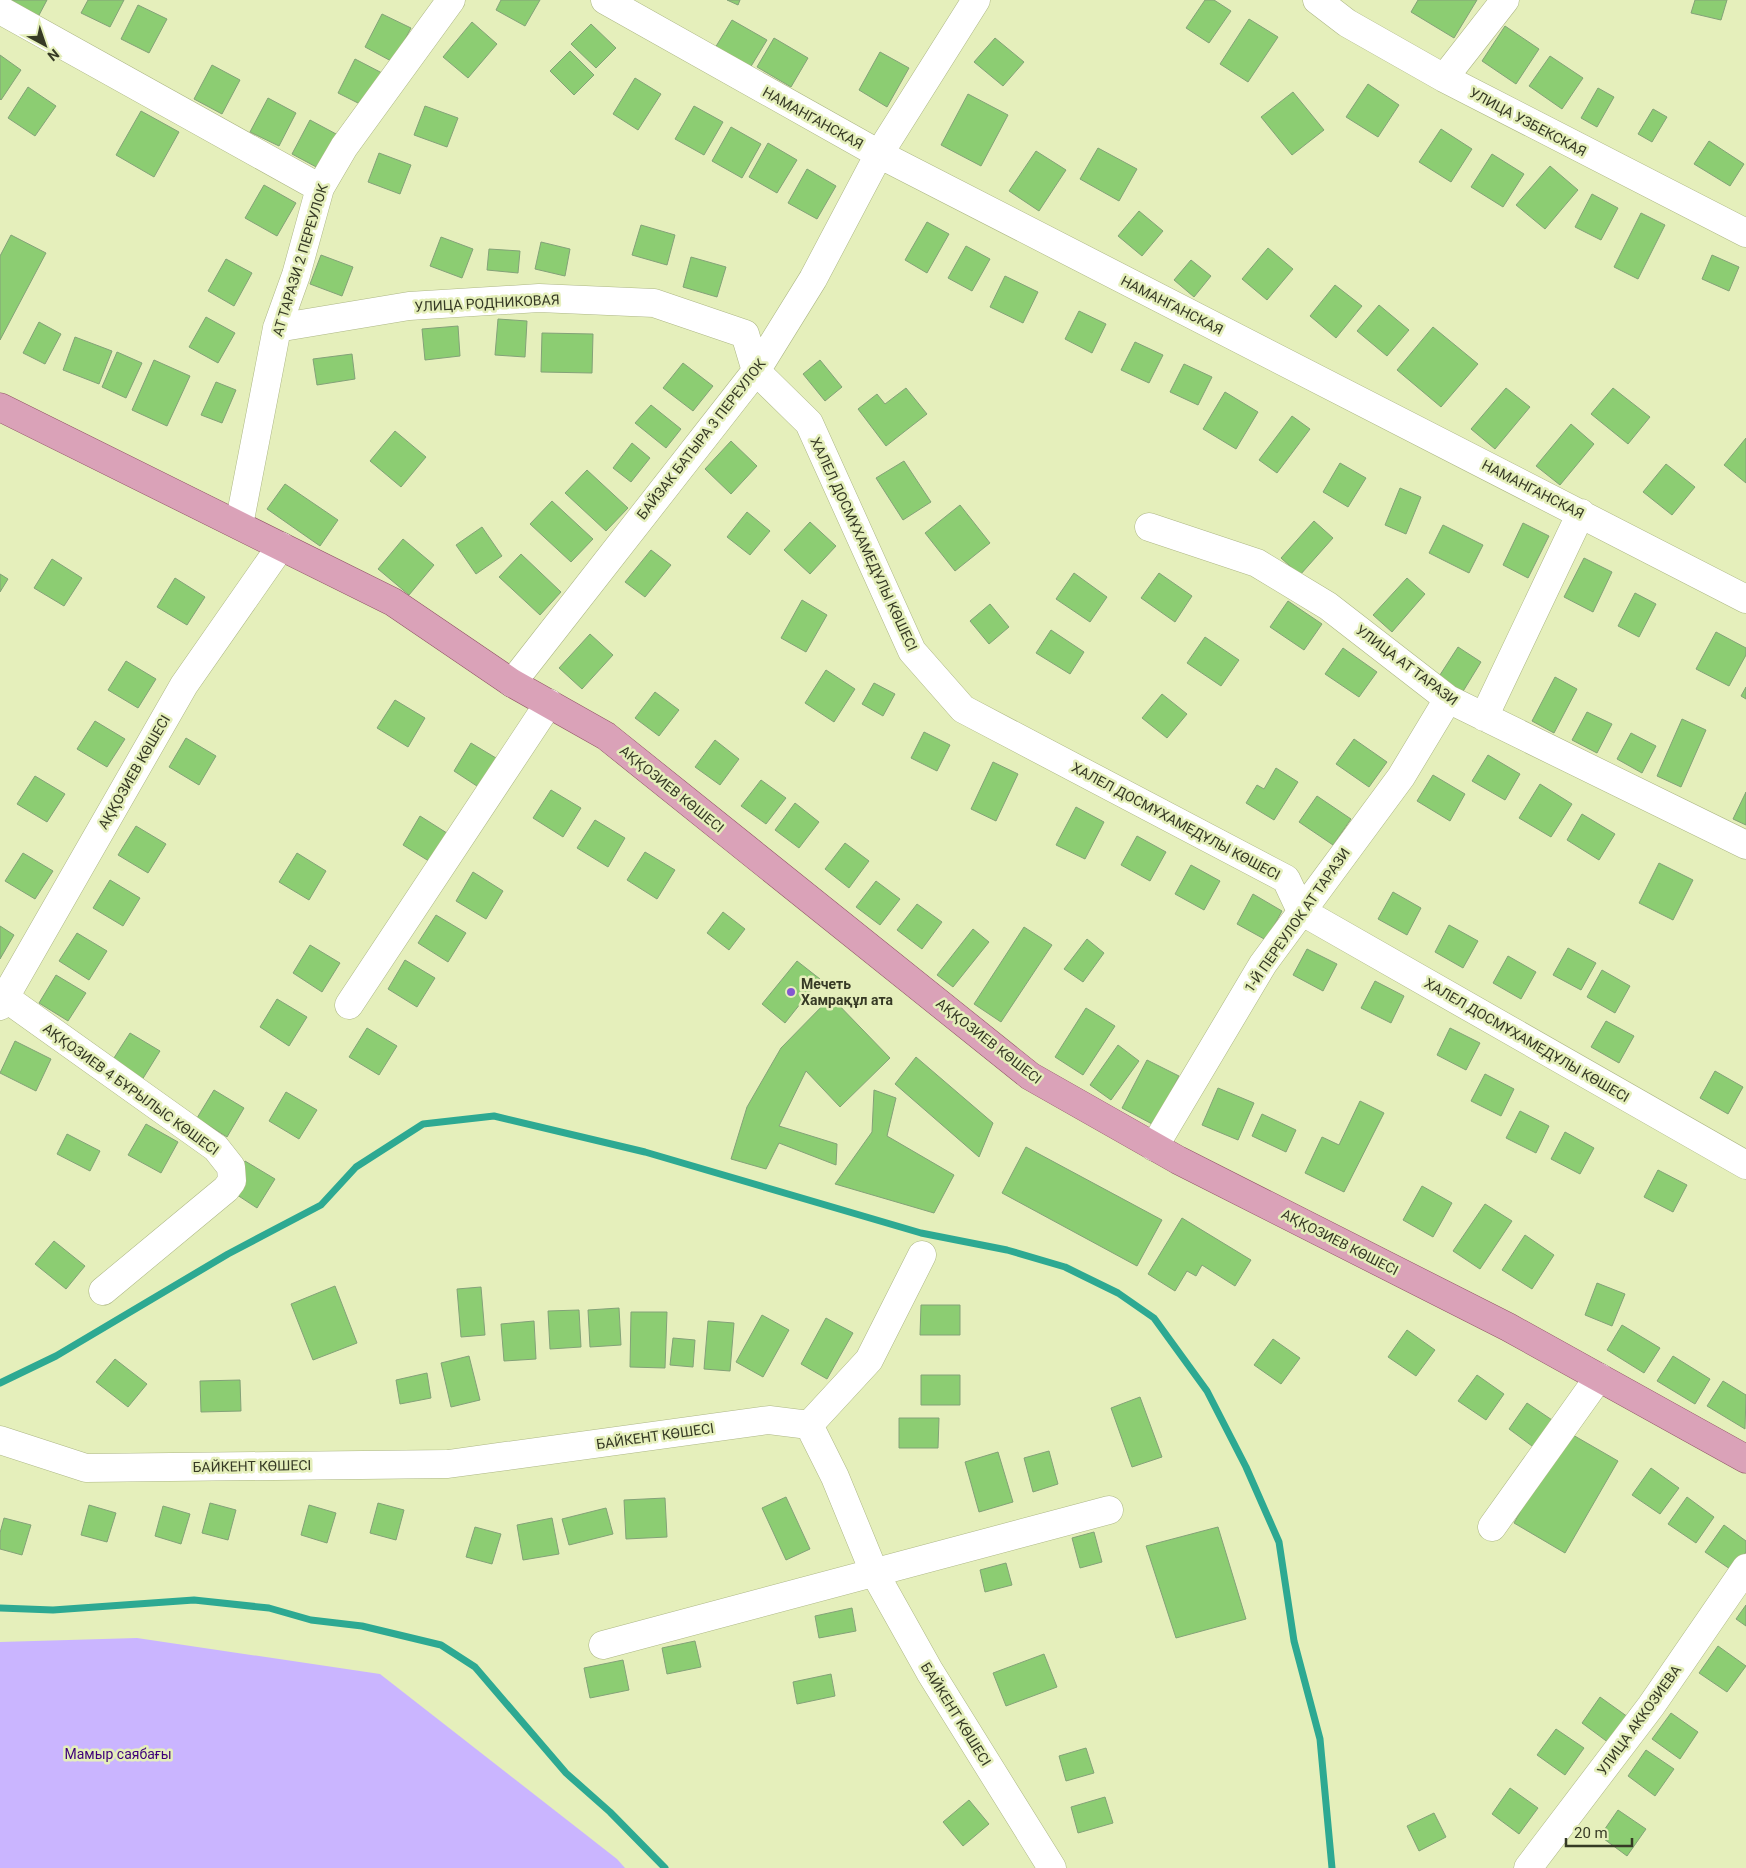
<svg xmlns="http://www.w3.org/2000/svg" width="1746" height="1868" viewBox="0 0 1746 1868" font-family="Roboto,sans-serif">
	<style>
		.green { fill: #cab5ff }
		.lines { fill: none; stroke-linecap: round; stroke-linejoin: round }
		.stream { stroke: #2da992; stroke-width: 7 }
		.building { fill: #8ccd72; stroke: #83a278 }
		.minor-casing { stroke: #adb785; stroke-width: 29 }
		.major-casing { stroke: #905565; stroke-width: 29 }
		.minor { stroke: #fff; stroke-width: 28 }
		.major { stroke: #daa2b8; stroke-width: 28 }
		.poi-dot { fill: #8458d1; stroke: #e5efbb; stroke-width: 2 }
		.labels { text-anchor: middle; stroke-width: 5; stroke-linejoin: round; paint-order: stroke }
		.street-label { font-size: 14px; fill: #363a25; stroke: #e5efbb }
		.poi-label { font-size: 14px; font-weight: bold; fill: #363a25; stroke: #e5efbb; text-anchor: start }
		.park-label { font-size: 14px; fill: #3e0079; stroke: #e5efbb }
	</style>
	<rect width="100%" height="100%" fill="#e5efbb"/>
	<path class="green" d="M137,1638L380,1674L617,1859L625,1868H0V1642Z"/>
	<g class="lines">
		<path class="stream" d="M0,1383L56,1356L228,1254L321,1205L356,1167L423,1124L494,1116L645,1152L921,1233L1007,1250L1065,1267L1118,1293L1154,1318L1207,1391L1246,1467L1279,1542L1294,1641L1320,1739L1332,1868
			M0,1608L53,1610L194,1600L269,1608L311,1620L362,1626L441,1645L475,1667L566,1773L610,1812L665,1868"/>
	</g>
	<path class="building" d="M11,0H47L38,17L10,2Z
		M88,0H124L110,27L81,13Z
		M501,0H540L525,26L496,10Z
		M727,0H740L738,5Z
		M1205,0H1214L1231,11L1209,43L1186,28Z
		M1418,0H1477L1454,38L1411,12Z
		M1695,0H1727L1721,20L1691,13Z
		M138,5L167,19L149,53L121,39Z
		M382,14L411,28L393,62L365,47Z
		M1249,19L1278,37L1248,82L1220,64Z
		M732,20L767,40L750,68L715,48Z
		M472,22L497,44L468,78L443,57Z
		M591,24L616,48L596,68L571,44Z
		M1505,26L1539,49L1516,84L1482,61Z
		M774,38L808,58L791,87L757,67Z
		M995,38L1024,62L1003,86L974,62Z
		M570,51L594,75L574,95L550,71Z
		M880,52L909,68L887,107L859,90Z
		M0,55L21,70L1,100L0,99Z
		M1550,56L1583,78L1562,109L1529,86Z
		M355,59L384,74L366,107L338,93Z
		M212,65L240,80L222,114L194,99Z
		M635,78L661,94L638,130L613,114Z
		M1368,84L1399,105L1378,137L1346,117Z
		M28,87L56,106L35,136L8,118Z
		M1598,88L1614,97L1597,127L1581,118Z
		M1293,92L1324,130L1292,155L1261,117Z
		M968,94L1008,115L981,166L941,145Z
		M268,98L296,113L279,146L250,132Z
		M425,106L458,118L447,147L414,135Z
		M694,106L723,122L704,155L675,139Z
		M1653,109L1667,117L1652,142L1638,134Z
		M141,111L179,132L154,177L116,155Z
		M310,120L338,135L320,169L292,154Z
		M731,127L761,144L742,178L712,161Z
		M1441,129L1472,149L1451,182L1419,162Z
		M1709,141L1744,164L1730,186L1694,164Z
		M768,143L797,160L777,193L749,177Z
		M1098,148L1137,169L1119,201L1080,179Z
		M1036,151L1066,170L1039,211L1009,191Z
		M379,153L411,165L400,194L368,182Z
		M1492,154L1524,174L1503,207L1471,187Z
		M1550,166L1578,190L1545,229L1516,205Z
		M807,169L836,186L817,219L788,203Z
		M264,185L296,203L277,236L245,218Z
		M1592,194L1618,208L1601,240L1575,227Z
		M1139,211L1163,231L1142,256L1118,236Z
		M1641,213L1665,225L1638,279L1614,267Z
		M927,222L949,234L927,273L905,260Z
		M641,225L675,235L667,265L632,255Z
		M11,235L46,253L0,340V256Z
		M441,237L473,249L462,278L430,266Z
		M541,242L570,249L565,276L535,269Z
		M966,246L990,259L972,291L948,278Z
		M1268,248L1293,269L1267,300L1242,279Z
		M489,249L520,251L518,273L487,270Z
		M321,255L353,267L342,296L310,284Z
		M1712,255L1739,267L1729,291L1702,279Z
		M691,257L726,267L717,297L683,287Z
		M226,259L252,273L234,306L208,291Z
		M1191,260L1211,276L1194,297L1174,280Z
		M1005,276L1038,292L1023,323L990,307Z
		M1335,285L1362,306L1336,338L1310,316Z
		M1379,305L1409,330L1387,356L1357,331Z
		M1079,311L1106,324L1092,353L1065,339Z
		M206,317L235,333L218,363L189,347Z
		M498,319L527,321L525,357L495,355Z
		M39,322L61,334L45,364L23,353Z
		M458,326L460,356L425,360L422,329Z
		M1433,327L1478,364L1441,407L1397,370Z
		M542,333L593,334L592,373L541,372Z
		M75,337L112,351L99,384L63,370Z
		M1135,342L1163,355L1149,383L1121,370Z
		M117,352L142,363L126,398L102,387Z
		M352,354L355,379L317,385L313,359Z
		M154,360L190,376L167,426L132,410Z
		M820,360L842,387L825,401L803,374Z
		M683,363L713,386L693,411L663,388Z
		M1184,364L1212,377L1198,405L1170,392Z
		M216,382L236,390L222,423L201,415Z
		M906,388L927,414L886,446L858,409L877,394L885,404Z
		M1506,388L1530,407L1495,449L1471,429Z
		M1613,388L1650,417L1628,444L1591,414Z
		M1225,392L1258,412L1236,449L1203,429Z
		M651,405L681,429L666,448L635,423Z
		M1292,416L1310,429L1277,473L1259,460Z
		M1571,424L1594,444L1560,485L1536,466Z
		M395,431L426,457L401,487L370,461Z
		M1746,438V483L1724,465Z
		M731,441L757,466L731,494L705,469Z
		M632,443L650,458L631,482L613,468Z
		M904,461L931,502L903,520L876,478Z
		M1340,463L1366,478L1348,507L1323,492Z
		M1666,464L1695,487L1672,515L1643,492Z
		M587,470L628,508L606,531L565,493Z
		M285,484L338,520L320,546L267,509Z
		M1400,488L1421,497L1406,534L1385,525Z
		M552,501L593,539L571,562L530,524Z
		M960,505L990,543L955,571L925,533Z
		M747,512L770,531L750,555L727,537Z
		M1314,521L1333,538L1300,575L1281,558Z
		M810,522L836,546L810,574L784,550Z
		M1523,523L1549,536L1528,578L1503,565Z
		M1443,525L1483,545L1469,573L1429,553Z
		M482,527L502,556L476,574L456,545Z
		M403,539L434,565L409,595L378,569Z
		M651,550L671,565L645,597L625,582Z
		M521,554L561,592L540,615L499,577Z
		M1584,558L1612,572L1593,612L1564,597Z
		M52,559L82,578L64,606L34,588Z
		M1074,573L1107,597L1090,622L1056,599Z
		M1159,573L1192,596L1175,622L1141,598Z
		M0,574L8,579L0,592Z
		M175,578L205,597L187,625L157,607Z
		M1407,578L1425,594L1392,632L1373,615Z
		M1635,593L1656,604L1639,637L1618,626Z
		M802,600L827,615L806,652L781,638Z
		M1288,601L1322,624L1304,650L1270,627Z
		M990,604L1009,627L989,644L970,621Z
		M1051,630L1084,652L1070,674L1036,653Z
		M1716,632L1746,648V655L1729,686L1696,669Z
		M590,634L613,655L582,689L559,668Z
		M1205,637L1239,660L1221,686L1187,663Z
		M1458,647L1481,662L1462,693L1438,678Z
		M1343,648L1377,672L1359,697L1325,674Z
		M126,661L156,679L138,708L108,690Z
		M826,670L855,689L834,722L805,703Z
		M1555,677L1577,689L1554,733L1532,721Z
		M874,683L895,694L883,716L862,704Z
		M1746,687V699L1741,696Z
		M655,692L679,710L659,736L635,718Z
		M1162,694L1187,714L1167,738L1142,718Z
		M395,700L425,718L408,747L377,728Z
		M1587,712L1612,724L1597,753L1572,740Z
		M1682,719L1706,730L1681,787L1657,776Z
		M95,721L125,739L107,767L77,749Z
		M924,732L950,745L937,771L911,758Z
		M1631,733L1656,746L1642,773L1617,759Z
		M186,738L216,756L199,785L169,767Z
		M1354,739L1387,762L1369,787L1336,764Z
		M715,740L739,759L720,785L695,767Z
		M471,743L501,761L483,790L454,771Z
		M1488,755L1520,774L1505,800L1472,781Z
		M993,762L1018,774L996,821L971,809Z
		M1276,768L1298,782L1274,820L1246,803L1257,785L1264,789Z
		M1433,775L1465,794L1450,821L1417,801Z
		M35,776L65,794L47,822L17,804Z
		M761,780L786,798L766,824L741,806Z
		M1540,784L1572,804L1551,837L1519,818Z
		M551,790L581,808L563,837L533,818Z
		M1746,792V825L1733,819Z
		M1317,796L1351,819L1333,845L1299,822Z
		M795,803L819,822L799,848L775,830Z
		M1076,807L1104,822L1085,859L1056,845Z
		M1582,814L1615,834L1599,860L1567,840Z
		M420,816L450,835L432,863L403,845Z
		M595,820L625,838L608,867L577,848Z
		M136,826L166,844L148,873L118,855Z
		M1137,836L1166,852L1150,881L1121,865Z
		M845,843L869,861L849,888L825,869Z
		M645,852L675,870L657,899L627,880Z
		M23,853L53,871L35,899L5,881Z
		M297,853L326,871L309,900L279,882Z
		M1659,863L1693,880L1673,920L1639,903Z
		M1191,865L1220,881L1204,910L1175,894Z
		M473,872L503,891L486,919L456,901Z
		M110,880L140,898L123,926L93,908Z
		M876,881L900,899L880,925L856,907Z
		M1393,892L1421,908L1407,935L1378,919Z
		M1253,894L1282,911L1266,940L1237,924Z
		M917,904L942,922L922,949L897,930Z
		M723,912L745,929L729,950L707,933Z
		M436,915L466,933L448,962L418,943Z
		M1449,925L1478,941L1463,968L1435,952Z
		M0,926L14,935L0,959Z
		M1024,927L1052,945L1001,1022L974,1004Z
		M973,929L989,942L953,987L937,975Z
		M77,933L107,951L89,980L59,961Z
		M1087,939L1104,953L1083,982L1064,969Z
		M310,945L340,963L322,992L293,973Z
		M1568,948L1596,963L1581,990L1553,975Z
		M1307,949L1337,964L1323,991L1293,975Z
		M1508,956L1536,972L1521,999L1493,983Z
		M405,960L435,978L417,1007L388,989Z
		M797,961L820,979L785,1023L762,1004Z
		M1602,970L1630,986L1615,1013L1587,997Z
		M56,975L86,993L68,1021L39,1003Z
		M1375,981L1404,996L1391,1023L1361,1008Z
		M831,997L890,1058L840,1107L806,1071L779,1126L837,1144L836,1165L779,1143L766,1169L731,1159L747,1107L781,1048Z
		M277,999L307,1017L289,1046L260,1027Z
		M1086,1008L1115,1026L1083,1075L1055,1057Z
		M1606,1021L1634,1036L1619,1063L1591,1047Z
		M367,1028L397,1046L379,1075L349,1057Z
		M1450,1028L1480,1043L1466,1070L1437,1055Z
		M130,1033L160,1051L142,1080L112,1061Z
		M15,1041L51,1059L36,1091L0,1073Z
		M1118,1045L1139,1061L1111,1100L1090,1085Z
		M916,1057L993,1123L979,1157L895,1084Z
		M1147,1060L1179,1076L1154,1125L1122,1108Z
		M1715,1071L1743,1087L1728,1114L1700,1098Z
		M1485,1074L1514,1089L1501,1116L1471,1101Z
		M1218,1088L1254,1103L1238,1140L1202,1125Z
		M214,1090L244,1108L227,1137L197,1118Z
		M874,1090L896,1098L887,1136L954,1175L934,1213L835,1184L872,1132Z
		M286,1092L317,1110L299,1139L269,1121Z
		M1360,1101L1384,1113L1344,1192L1305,1173L1322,1137L1339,1145Z
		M1520,1111L1549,1126L1536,1153L1506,1138Z
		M1262,1114L1296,1130L1286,1152L1252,1136Z
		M146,1124L178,1142L161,1173L128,1155Z
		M1565,1132L1594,1148L1580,1174L1551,1159Z
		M67,1134L100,1151L90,1171L57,1154Z
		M1026,1147L1162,1220L1137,1266L1002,1193Z
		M245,1161L275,1179L257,1208L228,1189Z
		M1658,1170L1687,1185L1673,1212L1644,1197Z
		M1422,1186L1452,1203L1433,1237L1403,1220Z
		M1485,1204L1512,1221L1480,1269L1453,1251Z
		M1182,1218L1251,1260L1235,1286L1202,1265L1196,1276L1187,1271L1175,1291L1148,1274Z
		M1525,1235L1554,1255L1532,1289L1502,1270Z
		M54,1241L85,1266L66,1289L35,1264Z
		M1597,1283L1625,1294L1612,1326L1585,1315Z
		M335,1286L357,1343L313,1360L291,1304Z
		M481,1287L485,1335L461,1337L457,1289Z
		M921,1305H960V1335H920Z
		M619,1308L621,1345L590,1347L588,1310Z
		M579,1310L581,1347L550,1349L548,1311Z
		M631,1312H667L665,1368L630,1367Z
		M762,1315L789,1330L763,1377L736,1362Z
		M826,1318L853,1333L827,1379L801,1364Z
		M534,1321L536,1359L504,1361L501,1324Z
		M708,1321L734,1323L730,1371L704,1369Z
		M1622,1325L1660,1348L1644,1373L1607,1350Z
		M1407,1330L1435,1350L1416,1376L1388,1357Z
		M673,1338L695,1340L693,1367L670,1365Z
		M1273,1339L1300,1358L1281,1384L1254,1365Z
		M469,1356L480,1400L451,1407L441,1363Z
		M1673,1356L1710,1379L1695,1404L1657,1381Z
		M115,1359L147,1384L128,1407L96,1382Z
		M427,1373L431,1398L400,1404L396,1380Z
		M921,1375H960V1405H921Z
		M1477,1375L1504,1394L1486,1420L1458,1401Z
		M240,1380L241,1411L201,1412L200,1381Z
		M1723,1381L1746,1395L1745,1429L1707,1406Z
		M1140,1397L1162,1457L1132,1467L1111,1408Z
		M1527,1403L1555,1422L1536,1449L1509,1429Z
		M899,1418H939L938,1448H899Z
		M1566,1431L1618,1461L1565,1553L1514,1523Z
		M1049,1451L1058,1484L1033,1492L1024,1458Z
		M998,1452L1013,1502L979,1512L965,1462Z
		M1651,1468L1679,1488L1660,1514L1632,1495Z
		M786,1497L810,1549L786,1560L762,1508Z
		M1687,1497L1714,1517L1696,1543L1668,1524Z
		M665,1498L667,1537L626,1539L624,1500Z
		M210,1503L236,1510L228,1540L202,1533Z
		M378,1503L404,1510L396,1540L370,1533Z
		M89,1505L116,1513L107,1542L81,1535Z
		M309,1505L336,1513L327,1543L301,1535Z
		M163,1506L190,1514L181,1544L155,1536Z
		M606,1508L613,1534L569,1545L562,1519Z
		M4,1518L31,1525L22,1555L0,1549V1533Z
		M552,1518L559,1554L523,1560L517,1525Z
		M1724,1525L1746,1541V1552L1733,1571L1705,1552Z
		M475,1527L501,1534L492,1564L466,1557Z
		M1218,1527L1246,1619L1176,1638L1146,1546Z
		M1094,1532L1102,1562L1080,1568L1072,1538Z
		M1006,1563L1012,1585L985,1592L980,1570Z
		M1746,1605V1626L1736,1619Z
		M852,1608L856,1631L819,1638L815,1616Z
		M695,1641L701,1667L667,1674L662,1648Z
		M1718,1646L1746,1666L1727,1692L1699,1673Z
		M1044,1654L1057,1687L1006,1706L993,1673Z
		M623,1660L629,1690L590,1698L584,1668Z
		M831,1674L835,1696L797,1704L793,1682Z
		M1600,1697L1628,1717L1609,1743L1582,1723Z
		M1671,1713L1698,1732L1680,1759L1652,1739Z
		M1556,1729L1584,1748L1565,1775L1537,1755Z
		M1086,1748L1094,1773L1066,1781L1059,1756Z
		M1646,1750L1674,1769L1655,1796L1628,1776Z
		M1510,1788L1538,1808L1519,1834L1492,1814Z
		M1105,1797L1113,1823L1078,1833L1071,1807Z
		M969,1800L989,1824L963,1846L943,1822Z
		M1618,1810L1646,1829L1627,1856L1600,1836Z
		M1434,1813L1446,1837L1419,1851L1407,1826Z"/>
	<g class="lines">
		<defs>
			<path id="minor" d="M605,0L879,154L1746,599
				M1317,0L1347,23L1444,78L1746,233
				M0,10L320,188
				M1444,78L1505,0
				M277,328L409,306L539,298L654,303L745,334L756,371L809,423L912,651L963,709L1286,879L1301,911L1746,1165
				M239,525L277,328L296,275L320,188L344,147L451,0
				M1149,527L1257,563L1328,606L1448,699L1746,845
				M512,683L756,371L813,279L879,154L976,0
				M1484,717L1581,513
				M0,994L216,1148L231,1167L232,1181L226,1189L103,1291
				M349,1005L549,703
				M0,1006L184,685L281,546
				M1154,1147L1263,964L1401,777L1448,699
				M809,1425L869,1360L922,1255
				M0,1440L86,1468L448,1464L769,1420L809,1425L835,1477L874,1572L930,1672L1052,1868
				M1492,1527L1599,1377
				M603,1645L1109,1510
				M1528,1868L1651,1706L1746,1568"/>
			<path id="major" d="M0,407L393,602L512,683L606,736L1030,1076L1178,1160L1508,1327L1746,1459"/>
		</defs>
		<use href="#minor" class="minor-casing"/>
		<use href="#major" class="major-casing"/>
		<use href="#minor" class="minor"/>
		<use href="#major" class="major"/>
	</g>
	<circle class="poi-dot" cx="791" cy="992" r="5"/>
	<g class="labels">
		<g class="street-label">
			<text transform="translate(813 118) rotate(29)" y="5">НАМАНГАНСКАЯ</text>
			<text transform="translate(1528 122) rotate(28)" y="5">УЛИЦА УЗБЕКСКАЯ</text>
			<text transform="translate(300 260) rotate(-73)" y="5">АТ ТАРАЗИ 2 ПЕРЕУЛОК</text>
			<text transform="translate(487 303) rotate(-3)" y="5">УЛИЦА РОДНИКОВАЯ</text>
			<text transform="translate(1172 305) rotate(27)" y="5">НАМАНГАНСКАЯ</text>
			<text transform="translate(701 439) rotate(-52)" y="5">БАЙЗАК БАТЫРА 3 ПЕРЕУЛОК</text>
			<text transform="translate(1533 489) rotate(27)" y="5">НАМАНГАНСКАЯ</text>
			<text transform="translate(864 544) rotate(65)" y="5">ХАЛЕЛ ДОСМҰХАМЕДҰЛЫ КӨШЕСІ</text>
			<text transform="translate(1407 665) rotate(37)" y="5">УЛИЦА АТ ТАРАЗИ</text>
			<text transform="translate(134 772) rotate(-60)" y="5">АҚҚОЗИЕВ КӨШЕСІ</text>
			<text transform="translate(672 789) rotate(39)" y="5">АҚҚОЗИЕВ КӨШЕСІ</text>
			<text transform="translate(1176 821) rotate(28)" y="5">ХАЛЕЛ ДОСМҰХАМЕДҰЛЫ КӨШЕСІ</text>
			<text transform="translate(1297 920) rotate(-55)" y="5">1-Й ПЕРЕУЛОК АТ ТАРАЗИ</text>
			<text transform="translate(1527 1040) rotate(30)" y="5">ХАЛЕЛ ДОСМҰХАМЕДҰЛЫ КӨШЕСІ</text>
			<text transform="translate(989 1041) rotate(38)" y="5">АҚҚОЗИЕВ КӨШЕСІ</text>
			<text transform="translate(131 1089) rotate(36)" y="5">АҚҚОЗИЕВ 4 БҰРЫЛЫС КӨШЕСІ</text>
			<text transform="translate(1340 1242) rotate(27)" y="5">АҚҚОЗИЕВ КӨШЕСІ</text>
			<text transform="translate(655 1436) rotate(-8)" y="5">БАЙКЕНТ КӨШЕСІ</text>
			<text transform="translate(252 1466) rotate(-1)" y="5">БАЙКЕНТ КӨШЕСІ</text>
			<text transform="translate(956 1714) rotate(58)" y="5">БАЙКЕНТ КӨШЕСІ</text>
			<text transform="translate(1639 1720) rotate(-54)" y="5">УЛИЦА АККОЗИЕВА</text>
		</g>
		<g class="poi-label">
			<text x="801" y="989">Мечеть<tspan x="801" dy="16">Хамрақұл ата</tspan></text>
		</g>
		<g class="park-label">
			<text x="118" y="1759">Мамыр саябағы</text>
		</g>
	</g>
	<g transform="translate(45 45) rotate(140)" stroke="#e5efbb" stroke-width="4" paint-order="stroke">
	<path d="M0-4L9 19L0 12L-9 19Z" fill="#363a25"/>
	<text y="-8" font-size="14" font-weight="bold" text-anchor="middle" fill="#363a25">N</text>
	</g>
	<path d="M1566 1838v8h66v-8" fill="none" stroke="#363a25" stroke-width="2.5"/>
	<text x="1574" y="1838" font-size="15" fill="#363a25" stroke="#e5efbb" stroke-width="4" paint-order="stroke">20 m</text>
</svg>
